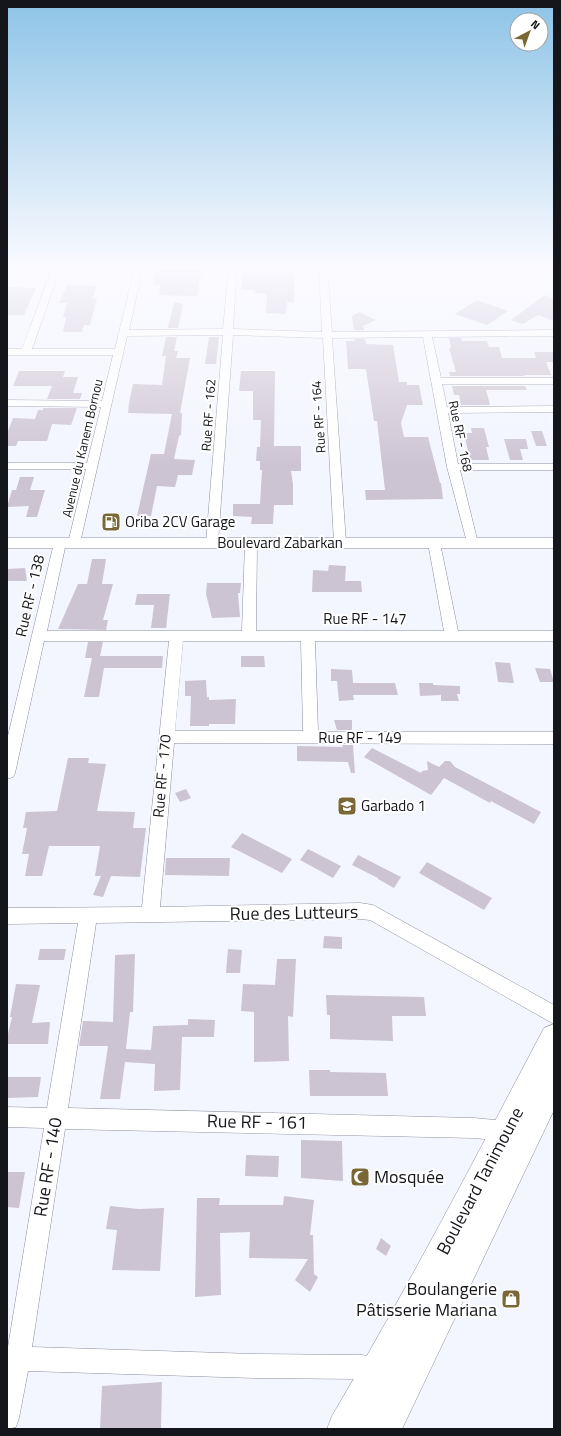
<svg xmlns="http://www.w3.org/2000/svg" width="561" height="1436" viewBox="0 0 561 1436" font-family="'Titillium Web',sans-serif">
	<style>
		.building { fill: #cdc4d3 }
		.lines { fill: none; stroke-linecap: round; stroke-linejoin: round }
		.minor-casing { stroke: #8c8f9e; stroke-width: 1 }
		.tertiary-casing { stroke: #8c8f9e; stroke-width: 1 }
		.primary-casing { stroke: #8c8f9e; stroke-width: 1 }
		.minor { fill: #fff; fill-rule: evenodd }
		.tertiary { fill: #fff; fill-rule: evenodd }
		.primary { fill: #fff; fill-rule: evenodd }
		.labels { text-anchor: middle; stroke-width: 4; stroke-linejoin: round; paint-order: stroke }
		.far-street-label { font-size: 13px; fill: #15161b; stroke: #fff }
		.poi-label { font-size: 15px; fill: #15161b; stroke: #fff; text-anchor: start }
		.street-label { font-size: 15px; fill: #15161b; stroke: #fff }
		.near-street-label { font-size: 18px; fill: #15161b; stroke: #fff }
		.near-poi-label { font-size: 18px; fill: #15161b; stroke: #fff; text-anchor: start }
	</style>
	<rect width="100%" height="100%" fill="#f3f5ff"/>
	<path class="building" d="M156,270H202L197,296L159,295L161,285H153Z
		M294,270V303L287,302L286,314L266,313L267,294L255,293V290H241L243,271Z
		M67,285L97,286L92,298H97L90,325H84L82,332H63L66,317H63L67,303H59Z
		M7,287L36,288L24,315H7Z
		M545,295L554,298V321L538,315L523,324L511,320Z
		M477,300L508,311L487,325L455,314Z
		M174,302L183,304L178,328H168Z
		M359,312L376,320L363,326L364,330H354L352,316Z
		M166,337H177L174,351H178L176,358H190L180,413H182L181,435L179,436L174,459L195,460L192,475H178L175,487L157,486L151,516H137L151,454H164L172,414L128,413L129,403L133,384L162,385L166,356H162Z
		M209,337H219L216,364H205Z
		M449,338H461L462,341H487L489,347H499L502,358H536L534,352H554V362H546L551,375H524L525,376H450L449,372H456L449,348H451Z
		M355,339H365L366,344L393,345L399,382H407V385H419L423,405H407L401,423L404,437H428L440,483H441L443,499L366,500L365,490H385L377,421H374L366,369H348L346,341H355Z
		M19,371H65L63,377H78L73,393H82L80,399H47L52,386H13Z
		M241,371H275L274,446H301V471H291L293,484V505H274L273,524H251L252,517L233,516V504H260L262,470H260V461H256L257,447H260L261,420H253V391H239Z
		M452,386H525L527,390H486L490,405H461L459,395H454Z
		M43,408H77L71,425L52,424L47,441H18L16,446H7V434L13,418L35,419L38,410H43Z
		M471,428H484L489,447H486L489,460H470L464,433H472Z
		M531,431H542L547,446H536Z
		M504,439H526L528,449H520L523,460H510Z
		M20,477H34L30,490H45L37,517H26L29,506L7,507L12,490H16Z
		M92,559H106L102,584H113L103,620H108L106,630L58,629L78,584H87Z
		M329,565L346,566L345,581H361L362,592H312L313,570L328,571Z
		M25,568L27,581H7V569Z
		M207,583H241L240,593H238L240,617L212,618L206,594Z
		M137,594H170L166,628H151L154,605H135Z
		M88,642H103L100,656H163L162,668H104L99,697H84L92,658H85Z
		M241,656H264L265,667H241Z
		M495,662L510,663L514,683L498,682Z
		M535,668L550,669L554,682H540Z
		M331,669L352,670L353,683H395L398,695H353L354,700L339,701L337,681H331Z
		M206,680L207,697H209V700L236,699L235,724H209V726H190L191,696H185V681Z
		M419,683H433V685L460,686V694H457L459,701H441V695L420,696Z
		M334,720H352V730H337Z
		M342,745H353L355,773H351L348,762L297,761V746L343,747Z
		M372,748L421,773L422,771L428,770L427,761L439,767L445,761H450L455,767L541,812L534,824L491,801L490,803L444,778L431,795L364,757Z
		M68,758H89L88,763L106,764L97,811L135,812L133,828H146L140,877L111,876L103,897L93,895L101,876H95L100,846H49L42,876H25L29,854H22L27,828H23L26,812L57,811Z
		M186,789L191,798L180,802L175,793Z
		M242,833L292,859L282,873L231,847Z
		M308,849L341,866L333,878L300,860Z
		M358,855L401,877L394,888L378,879V878L352,865Z
		M166,858H230L229,876L165,875Z
		M427,862L492,898L484,910L419,873Z
		M324,936L342,937V949L323,948Z
		M40,949H66L64,960H38Z
		M228,949L242,950L240,973H226Z
		M135,954L133,1012H130L126,1049L151,1050L153,1026L188,1025V1019L215,1020L214,1037H182L180,1090L154,1091L155,1064L125,1062L120,1099H100L108,1046H79L83,1021L113,1022L115,955Z
		M277,959H296L293,1017L288,1016L289,1061L254,1062V1012L241,1011L243,984L275,985Z
		M16,984L40,985L32,1023L50,1022L48,1044H7V1038L12,1017H10Z
		M326,995L424,997L426,1016H392L393,1041L330,1039V1015H327Z
		M309,1070H330V1072L386,1073L388,1096H310Z
		M7,1077H41L38,1097L7,1098Z
		M301,1140L342,1141L343,1181L301,1178Z
		M246,1155L279,1156L278,1177L245,1176Z
		M7,1172H25L19,1208L7,1207Z
		M284,1196L314,1200L310,1235H313L314,1274L318,1277L310,1292L295,1280L308,1259L249,1258L250,1232L220,1233L221,1295L195,1297L197,1198H220L219,1205H283Z
		M110,1206L139,1209L164,1208L160,1271L112,1270L117,1230L106,1229Z
		M381,1238L391,1246L386,1256L376,1249Z
		M162,1382L161,1429H100L102,1386Z"/>
	<g class="lines">
		<defs>
			<path id="minor" d="M53,266H61L32,349H115L135,266H143L129,330L223,329L229,266H237L233,329L322,332L319,266H327L332,332L554,330V336L432,337L441,378H554V384H442L447,407L554,406V412L448,413L458,464H554V470H460L478,543L476,546H468L447,467L423,337L332,338L346,543L344,546H336L334,543L323,338L233,335L218,543L216,546H208L206,543L223,335L127,336L80,543L78,546H70L68,543L86,469H7V463H87L101,407L7,406V400L102,401L113,355H7V349H22Z
				M60,539L64,540L66,543L47,631H242L245,543L247,540H255L257,543L256,631H444L428,543L430,540H438L440,543L458,631H554V641H315L318,732H554V744L174,743L160,907L360,903L373,905L554,1005V1024L370,920L360,919L96,923L68,1108L474,1118L506,1121L513,1124L516,1131L513,1138L506,1141L474,1138L65,1129L32,1347L255,1354L362,1355C376,1358 384,1359 390,1373L387,1382L378,1385L362,1379L255,1378L28,1371L19,1418L16,1427L7,1429V1353L44,1128L7,1127V1107L47,1108L78,923L7,924V908L142,907L169,641H44L15,773L13,777L7,779V740L54,543L56,540ZM183,641H301L303,731H175Z"/>
			<path id="tertiary" d="M7,538H554V548H7Z"/>
			<path id="primary" d="M554,1024V1110L402,1429H327L332,1416C407,1289 475,1159 544,1028Z"/>
		</defs>
		<use href="#minor" class="minor-casing"/>
		<use href="#tertiary" class="tertiary-casing"/>
		<use href="#primary" class="primary-casing"/>
		<use href="#minor" class="minor"/>
		<use href="#tertiary" class="tertiary"/>
		<use href="#primary" class="primary"/>
	</g>
	<linearGradient id="sky" x2="0" y2="1"><stop stop-color="#8dc4e7"/><stop offset="0.57" stop-color="#fafaff"/><stop offset="1" stop-color="#fafaff" stop-opacity="0"/></linearGradient>
	<rect width="561" height="467" fill="url(#sky)"/>
	<defs>
		<symbol id="fuel-square" viewBox="-11 -11 22 22"><rect x="-9" y="-9" width="18" height="18" rx="4" fill="#796836" stroke="#fff"/><path d="M-5.5-6h7V0h2V4h1.3V-2.5L3-4.5l.8-.8L6-3V5H2.5V1h-1V6h-7ZM-4.2-4.7v3.2H.2V-4.7Z" fill="#fff"/></symbol>
		<symbol id="school-square" viewBox="-11 -11 22 22"><rect x="-9" y="-9" width="18" height="18" rx="4" fill="#796836" stroke="#fff"/><path d="M0-5L7-2L0 1L-7-2ZM-4 1L0 2.5L4 1V4Q0 6-4 4Z" fill="#fff"/></symbol>
		<symbol id="mosque-square" viewBox="-11 -11 22 22"><rect x="-9" y="-9" width="18" height="18" rx="4" fill="#796836" stroke="#fff"/><path d="M3.5-4.9A6 6 0 1 0 3.5 4.9A5 5 0 1 1 3.5-4.9Z" fill="#fff"/></symbol>
		<symbol id="shop-square" viewBox="-11 -11 22 22"><rect x="-9" y="-9" width="18" height="18" rx="4" fill="#796836" stroke="#fff"/><path d="M-5-2.5h2.3a2.7 3.5 0 0 1 5.4 0H5L5.5 6h-11ZM-1.5-2.5h3a1.5 2.3 0 0 0-3 0Z" fill="#fff"/></symbol>
	</defs>
	<g fill-rule="evenodd">
		<use href="#fuel-square" x="100" y="511" width="22" height="22"/>
		<use href="#school-square" x="336" y="795" width="22" height="22"/>
		<use href="#mosque-square" x="349" y="1166" width="22" height="22"/>
		<use href="#shop-square" x="500" y="1288" width="22" height="22"/>
	</g>
	<g class="labels">
		<g class="far-street-label">
			<text transform="translate(208 415) rotate(-86)" y="5">Rue RF - 162</text>
			<text transform="translate(318 417) rotate(-94)" y="5">Rue RF - 164</text>
			<text transform="translate(461 436) rotate(78)" y="5">Rue RF - 168</text>
			<text transform="translate(82 448) rotate(-77)" y="5">Avenue du Kanem Bornou</text>
		</g>
		<g class="poi-label">
			<text x="125" y="527">Oriba 2CV Garage</text>
			<text x="361" y="811">Garbado 1</text>
		</g>
		<g class="street-label">
			<text x="280" y="548">Boulevard Zabarkan</text>
			<text transform="translate(30 596) rotate(-77)" y="5">Rue RF - 138</text>
			<text x="365" y="624">Rue RF - 147</text>
			<text x="360" y="743">Rue RF - 149</text>
			<text transform="translate(162 776) rotate(-85)" y="5">Rue RF - 170</text>
		</g>
		<g class="near-street-label">
			<text transform="translate(294 913) rotate(-1)" y="6">Rue des Lutteurs</text>
			<text transform="translate(257 1122) rotate(1)" y="6">Rue RF - 161</text>
			<text transform="translate(48 1167) rotate(-81)" y="6">Rue RF - 140</text>
			<text transform="translate(480 1181) rotate(-62)" y="6">Boulevard Tanimoune</text>
		</g>
		<g class="near-poi-label">
			<text x="374" y="1183">Mosquée</text>
			<text x="497" y="1295" text-anchor="end">Boulangerie<tspan x="497" dy="21">Pâtisserie Mariana</tspan></text>
		</g>
	</g>
	<rect width="561" height="1436" fill="none" stroke="#15161b" stroke-width="16"/>
	<g transform="translate(529 32) rotate(41)"><circle r="19" fill="#ffffff" stroke="#a1a2a4"/>
	<path d="M0-3L7 15L0 10L-7 15Z" fill="#796836"/>
	<text y="-6" font-size="11" font-weight="bold" text-anchor="middle" fill="#15161b">N</text>
	</g>
</svg>
